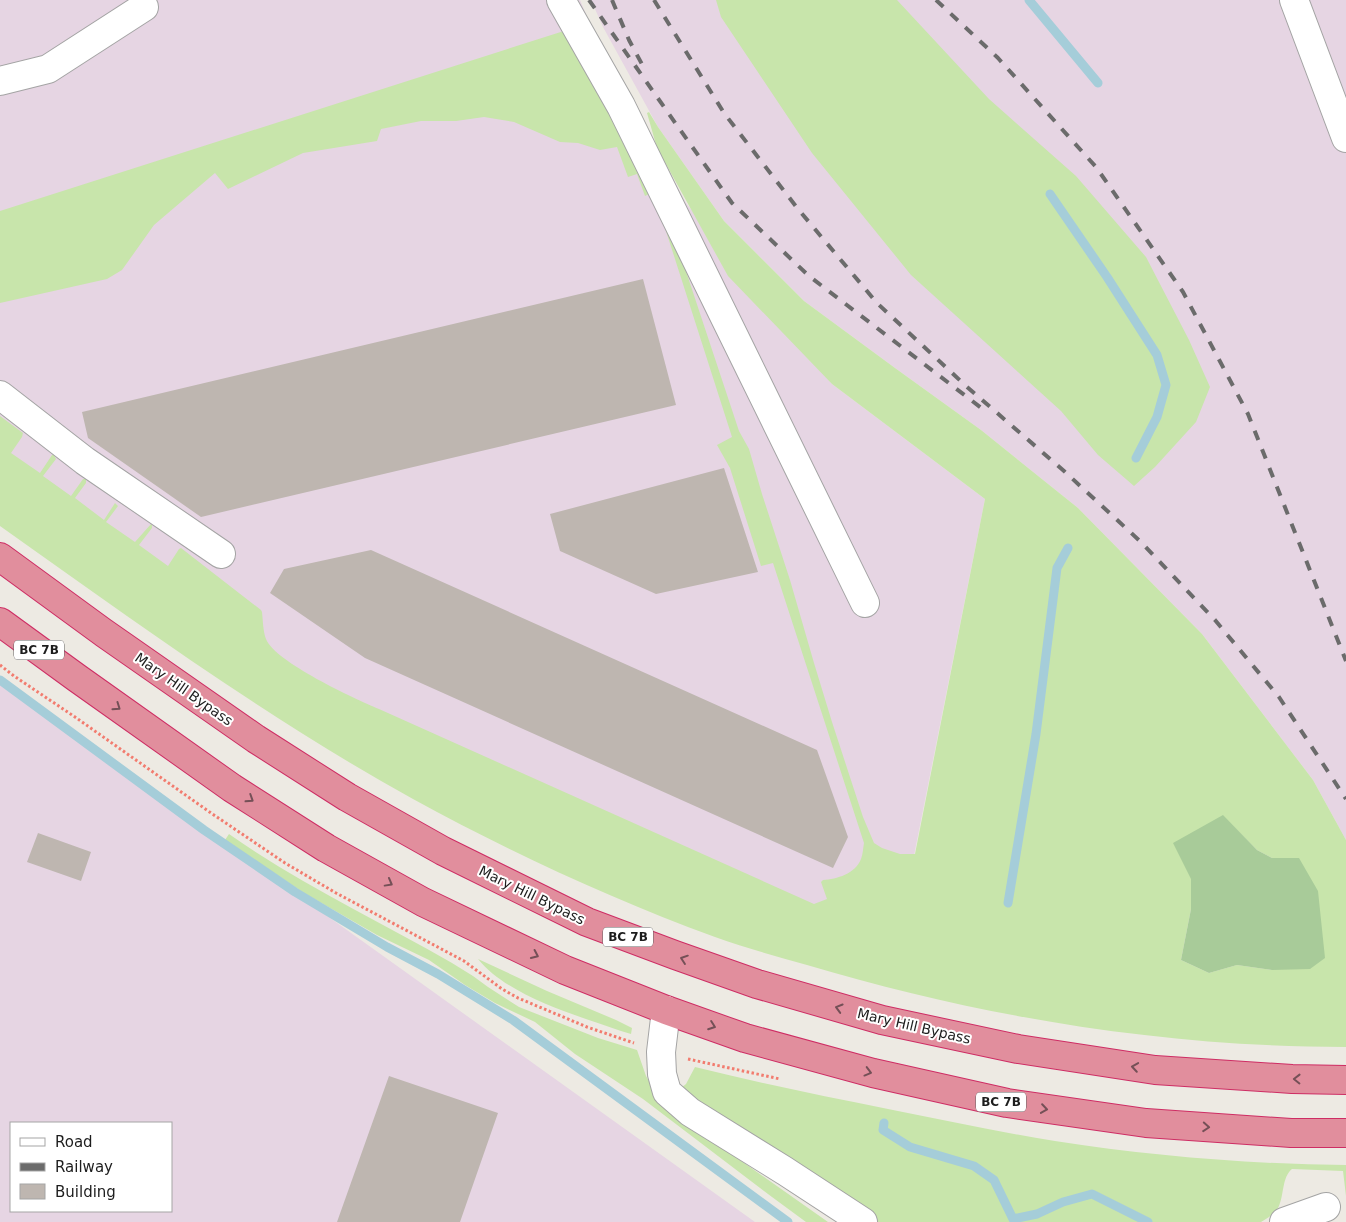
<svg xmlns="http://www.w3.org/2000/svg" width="1346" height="1222" viewBox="0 0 1346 1222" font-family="'DejaVu Sans',sans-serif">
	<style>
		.industrial { fill: #e6d5e3; fill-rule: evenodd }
		.grass { fill: #c8e5ab; fill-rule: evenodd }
		.forest { fill: #a8cb99 }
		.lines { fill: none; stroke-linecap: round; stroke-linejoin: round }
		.stream { stroke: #a5cdd9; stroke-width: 9 }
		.building { fill: #beb6b0 }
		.minor-casing { stroke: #a4a4a4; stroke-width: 30 }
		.highway-casing { stroke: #ce2d64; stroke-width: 30 }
		.path { stroke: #f27c6f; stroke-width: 3; stroke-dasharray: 2.5 2.5; stroke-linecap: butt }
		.minor { stroke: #fff; stroke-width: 28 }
		.highway { stroke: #e18e9d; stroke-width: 28 }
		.rail { stroke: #6b6b6b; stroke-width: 4; stroke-dasharray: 10 10; stroke-linecap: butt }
		.oneway { stroke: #755057 }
		.labels { text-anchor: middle; stroke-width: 4; stroke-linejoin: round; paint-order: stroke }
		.shield { fill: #fff; stroke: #616161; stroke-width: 1 }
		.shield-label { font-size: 12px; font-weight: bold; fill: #1d1d1d }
		.street-label { font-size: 14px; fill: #1d1d1d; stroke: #fff }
	</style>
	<rect width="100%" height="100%" fill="#edeae3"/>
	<path class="industrial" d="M0,0H580L591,26L686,203L832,384L985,499L895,951L317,723L0,499Z
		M591,0H1346V840L1313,780L1202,634L1078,508L981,430L895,368L804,301L724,221L658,127L603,27Z
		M0,681L77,737L755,1222H0ZM11,1123H171V1211H11Z"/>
	<path class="grass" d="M716,0H897L989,99L1076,176L1146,257L1189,340L1210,387L1196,422L1155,467L1134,486L1098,455L1061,411L911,275L812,153L721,17Z
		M567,30L668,217L739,431L749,449L762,494L790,580L814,663L832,722L863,817L874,843L882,848L900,854H915L985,499L832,384L728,276L657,148L647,113L649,112L658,127L724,221L804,301L895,368L981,430L1078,508L1202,634L1313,780L1346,840V1047C1164,1047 981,1017 807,965C776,956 745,948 715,937C611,899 510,852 413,799C268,719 134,621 0,526V416L23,433L22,437L11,453L40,473L52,455H54L56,459L43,476L71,496L83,479H86V483L75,498L104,520L115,503L118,506L106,522L135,542L151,524L152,525V528L139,545L168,566L179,549L181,548L261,610L262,612C263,621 263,631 266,639C275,662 355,699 379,709L814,904L827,899L821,882L823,880C837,879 855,874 861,859C863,854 863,848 864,843L773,563L761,566L730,468L717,445L732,437L658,206L651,193L645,196L637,174L628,177L617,147L600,150L578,143L560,142L514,122L484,117L456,121H421L381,129L377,141L303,153L228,189L215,173L154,225L122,270L107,279L0,303V211ZM1223,816L1257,850L1272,858H1299L1272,970L1237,965L1209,973L1181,960L1191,909V879Z
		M229,834C300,884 378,920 452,963L473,976L488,987L519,1007L598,1038L637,1050L646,1076L653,1088L689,1124L828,1222H806L772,1197L643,1099L575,1054L535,1022L495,1003L465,985L429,960L377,935L304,893L225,840Z
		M478,959L547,991L616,1020L632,1028L631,1034L621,1031C576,1015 509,997 478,959Z
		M695,1067C759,1083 823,1096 888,1109C943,1120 999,1132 1055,1141C1151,1156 1249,1164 1346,1165V1196L1343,1171L1292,1169C1282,1177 1284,1195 1279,1206C1275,1214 1268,1218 1261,1222H866L705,1109L681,1088L686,1084Z"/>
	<path class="forest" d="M1223,815L1257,850L1272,858H1299L1318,891L1325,958L1310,969L1272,970L1237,965L1209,973L1181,960L1191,909V879L1173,843Z"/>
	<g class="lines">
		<path class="stream" d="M1029,0L1098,83
			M1050,194L1107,277L1157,355L1166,385L1157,417L1136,458
			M0,680L204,830L295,892L387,947L438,974L513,1020L788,1222
			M1008,903L1036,734L1057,568L1068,548
			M884,1123L883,1130L910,1147L974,1166L994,1180L1013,1219L1037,1214L1063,1202L1092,1194L1148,1222"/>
	</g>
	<path class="building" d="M643,279L676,405L201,517L88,438L82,412Z
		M724,468L758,572L656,594L560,551L550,514Z
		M371,550L817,750L848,837L833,868L365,658L270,593L284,569Z
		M38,833L91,852L81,881L27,862Z
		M389,1076L498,1113L460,1222H337Z"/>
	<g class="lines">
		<defs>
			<path id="minor" d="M561,0L621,106L865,603
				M1294,0L1346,138
				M0,81L48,69L144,7
				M0,395L85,461L221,554
				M666,1010L661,1052L662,1074L667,1092L690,1112L785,1171L863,1222
				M1284,1222L1326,1207"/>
			<path id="highway" d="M0,557L104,633L256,739L347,797L443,851L587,922L675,955L757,984L882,1020L1018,1049L1155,1070L1292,1079L1346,1080
				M0,622L77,678L232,788L326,848L423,902L565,970L666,1010L745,1038L873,1073L1007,1103L1146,1123L1291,1133H1346"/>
		</defs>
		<use href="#minor" class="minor-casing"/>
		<use href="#highway" class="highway-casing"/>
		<path class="path" d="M0,665L14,676L75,717L211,813L285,863L336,893L464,961L502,989L518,998L587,1027L634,1043
			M688,1059L780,1079"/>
		<use href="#minor" class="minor"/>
		<use href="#highway" class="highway"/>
		<path class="rail" d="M589,0L676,124L732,203L809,276L984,410
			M612,0L629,40L644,68
			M654,0L724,113L798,209L877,303L966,386L1064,471L1141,542L1215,620L1279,697L1346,799
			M936,0L998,58L1096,167L1183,292L1248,414L1346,661"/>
	</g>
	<defs><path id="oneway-chevron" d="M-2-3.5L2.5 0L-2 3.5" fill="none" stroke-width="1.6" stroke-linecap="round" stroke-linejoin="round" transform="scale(1.25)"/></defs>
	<g class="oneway">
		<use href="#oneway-chevron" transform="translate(117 707) rotate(35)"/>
		<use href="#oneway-chevron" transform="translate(250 799) rotate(33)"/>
		<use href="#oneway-chevron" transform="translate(389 883) rotate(29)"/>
		<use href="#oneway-chevron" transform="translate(535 955) rotate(25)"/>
		<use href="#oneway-chevron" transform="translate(684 959) rotate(-161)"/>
		<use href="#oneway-chevron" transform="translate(839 1008) rotate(-164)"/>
		<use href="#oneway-chevron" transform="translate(712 1026) rotate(20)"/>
		<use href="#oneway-chevron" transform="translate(1135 1067) rotate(-171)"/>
		<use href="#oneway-chevron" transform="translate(868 1072) rotate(15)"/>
		<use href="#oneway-chevron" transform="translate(1297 1079) rotate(-179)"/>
		<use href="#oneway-chevron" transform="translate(1044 1109) rotate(8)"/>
		<use href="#oneway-chevron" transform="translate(1206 1127) rotate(4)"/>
	</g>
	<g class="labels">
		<g class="shield">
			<rect x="14" y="640.5" width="50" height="19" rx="4"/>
			<rect x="603" y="927.5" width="50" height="19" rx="4"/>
			<rect x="976" y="1092.5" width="50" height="19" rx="4"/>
		</g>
		<g class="shield-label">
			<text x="39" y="654">BC 7B</text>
			<text x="628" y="941">BC 7B</text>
			<text x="1001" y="1106">BC 7B</text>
		</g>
		<g class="street-label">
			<text transform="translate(184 689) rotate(35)" y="5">Mary Hill Bypass</text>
			<text transform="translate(532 895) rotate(26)" y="5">Mary Hill Bypass</text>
			<text transform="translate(914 1026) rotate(13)" y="5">Mary Hill Bypass</text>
		</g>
	</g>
	<rect x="10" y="1122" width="162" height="90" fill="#ffffff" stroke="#a5a5a5"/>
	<rect x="20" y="1138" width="25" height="8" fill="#ffffff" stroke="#a5a5a5"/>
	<text x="55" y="1147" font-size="15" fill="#1d1d1d">Road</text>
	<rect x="20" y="1163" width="25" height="8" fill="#6b6b6b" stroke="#a5a5a5"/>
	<text x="55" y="1172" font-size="15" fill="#1d1d1d">Railway</text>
	<rect x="20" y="1184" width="25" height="15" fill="#beb6b0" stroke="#a5a5a5"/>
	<text x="55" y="1197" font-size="15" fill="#1d1d1d">Building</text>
</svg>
